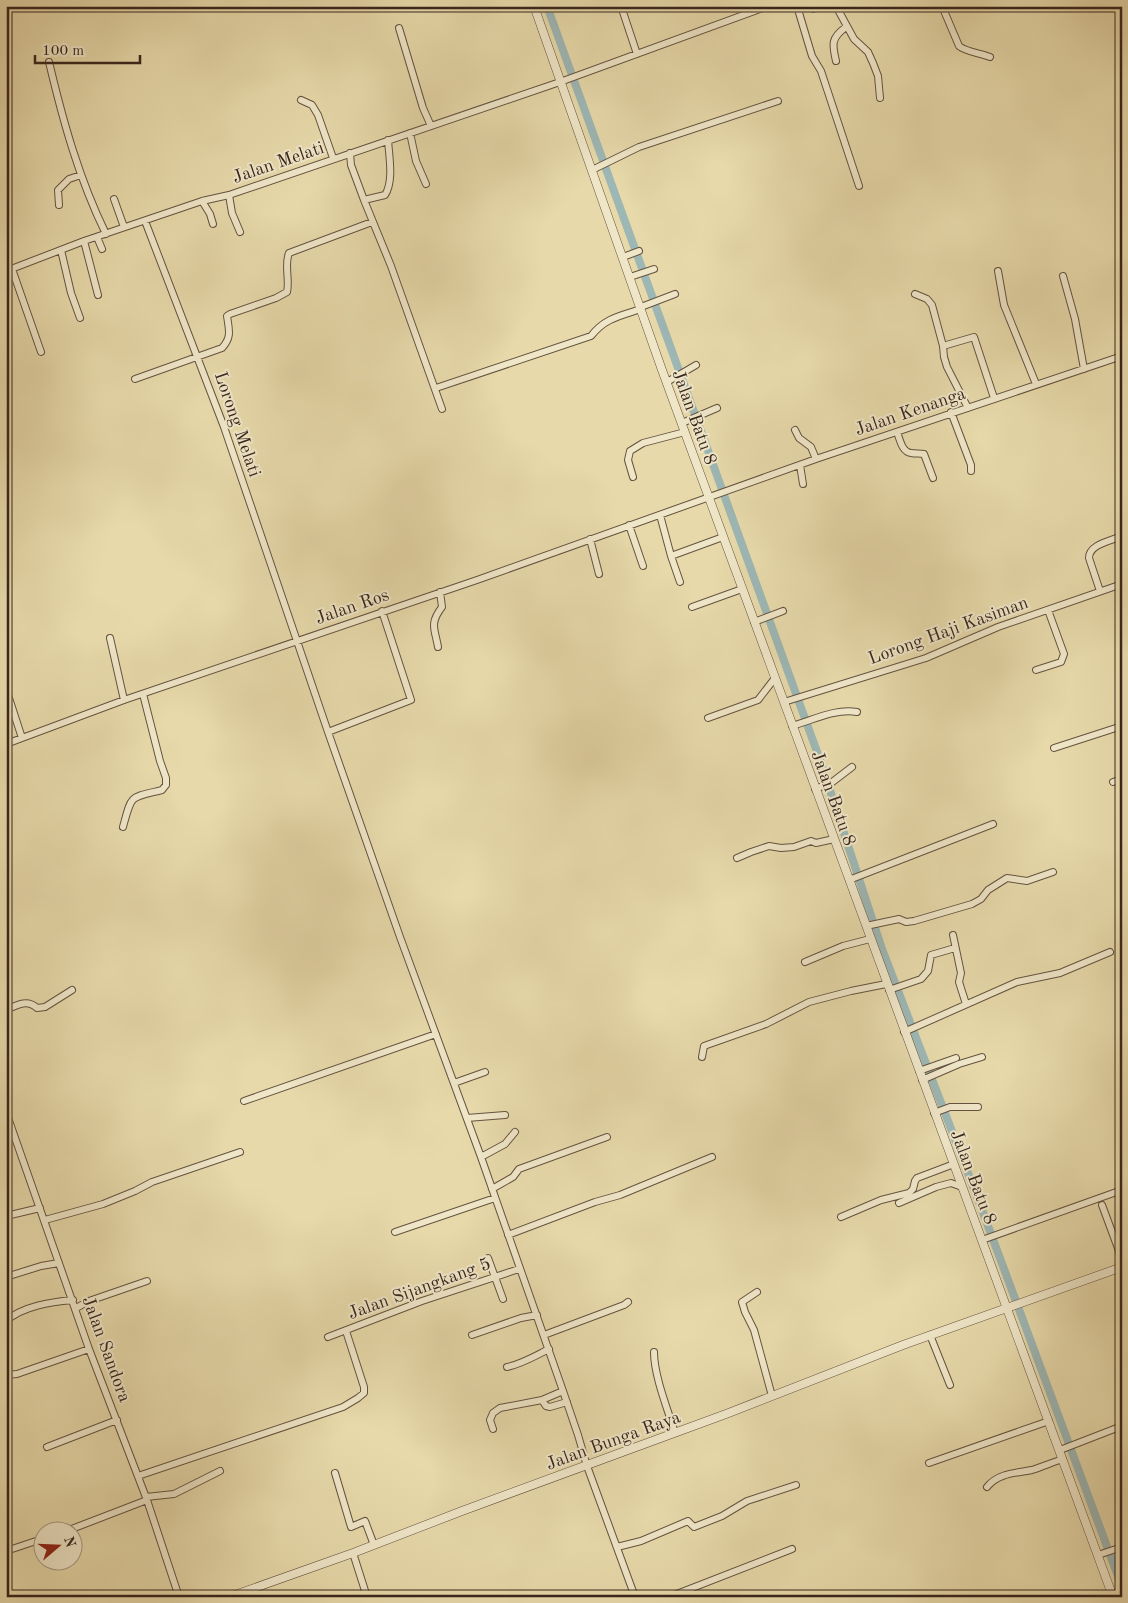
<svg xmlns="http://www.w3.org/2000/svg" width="1128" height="1603" viewBox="0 0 1128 1603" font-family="'Old Standard TT',serif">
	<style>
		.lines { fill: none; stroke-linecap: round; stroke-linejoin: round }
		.canal { stroke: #9db7b5; stroke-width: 8 }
		.minor-casing { stroke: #645340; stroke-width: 8 }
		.tertiary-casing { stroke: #645340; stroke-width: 9 }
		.minor { stroke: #efe6c8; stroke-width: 6 }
		.tertiary { stroke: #efe6c8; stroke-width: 8 }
		.labels { text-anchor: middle; stroke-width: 4; stroke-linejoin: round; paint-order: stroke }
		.street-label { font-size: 18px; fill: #38261d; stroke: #efe6c8 }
	</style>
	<rect width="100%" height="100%" fill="#e7d9aa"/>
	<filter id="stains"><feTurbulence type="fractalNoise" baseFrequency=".004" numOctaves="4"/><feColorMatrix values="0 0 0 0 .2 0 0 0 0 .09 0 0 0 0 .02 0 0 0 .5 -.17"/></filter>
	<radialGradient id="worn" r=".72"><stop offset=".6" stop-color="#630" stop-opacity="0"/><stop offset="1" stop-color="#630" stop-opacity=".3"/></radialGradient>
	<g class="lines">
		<path class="canal" d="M547,6L820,760L882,949L981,1207L1122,1587"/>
		<defs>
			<path id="minor" d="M621,6L637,54
				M797,6L812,56L821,71L859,186
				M812,6L813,9
				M836,6L854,39L868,52L873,63L878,76L880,98
				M942,6L959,46C966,52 980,53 990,57
				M399,28L423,108L431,126
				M836,61C832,44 831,38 846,27
				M49,62C63,121 79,179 106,234
				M301,100L312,105L318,115L333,158
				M410,133L416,161L426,184
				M388,140C389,156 394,181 385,195L364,200L391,266L442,409
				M350,153L351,165L364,200
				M592,170L639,147L778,101
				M229,195L232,213L240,232
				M114,199L124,227
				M202,201L210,214L213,224
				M59,205L58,190L69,179L81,175
				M145,221L224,427L328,732L400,937L481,1157L563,1391L578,1435L587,1466L635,1597
				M97,237L102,249
				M84,241L98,295
				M61,250L71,293L80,318
				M623,257L639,251
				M12,269L41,352
				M6,271L84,241L202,201L229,195L560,82L768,6
				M998,271L1004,305L1036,384
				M1063,276L1075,319L1084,369
				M630,277L654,269
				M915,294L927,299L932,305L943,346
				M641,307L675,294
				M135,379L222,348C232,337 229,330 227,316L230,314L276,298L287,292C290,280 284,265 289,253L372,222
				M667,382L696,365
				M436,388L591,336C605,318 620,316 641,309
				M968,408L947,367L944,357L943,346L974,337L994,398
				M951,412L971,465V471
				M682,423L717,408
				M795,430L799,438L811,447L816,459
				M897,432C900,440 902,452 911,453C916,454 920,453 924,454L933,478
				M800,465L803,484
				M633,477L628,460L630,451L643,443L685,432
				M660,515L671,556L680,582
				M629,525L643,566
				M590,539L599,574
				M671,556L723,537
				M1100,591L1089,558C1089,544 1111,541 1122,536
				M692,607L742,589
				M754,622L783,611
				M110,638L124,700
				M438,647C435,629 429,624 442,607L440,592
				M1036,670L1061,662L1064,654L1048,610
				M8,695L22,738
				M784,702L926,658L998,627L1122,584
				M708,718L758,700L775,678
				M792,726C813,720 836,708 857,712
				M328,732L411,700L382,611
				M6,744L124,700L477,580L816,459L1122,356
				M1054,748L1122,726
				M1113,782L1122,779
				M815,789L831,783L852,767
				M123,827C132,794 129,798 162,790L166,785V778L160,761L143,694
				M737,858L751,852L769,846L781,848L794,847L811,841L816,843L834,839
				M849,880L993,824
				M866,926L899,919L906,922L914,921L972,904L981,899L988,890L1007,878L1027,881L1053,872
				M953,935L961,973L959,982L966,1004
				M805,962L843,946L870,939
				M889,990L921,979L928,971L931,955L955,948
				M6,1010C17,1005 27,999 37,1008L45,1007L72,990
				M904,1032L1017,982L1060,973L1110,952
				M702,1057L704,1046L766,1024L809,1002L851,991L886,984
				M919,1071L956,1058
				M922,1080L959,1064L982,1057
				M454,1083L485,1072
				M244,1101L436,1034
				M6,1112L89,1349L147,1500L179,1597
				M934,1113L950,1107H978
				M467,1118L505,1115
				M481,1157L505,1144L515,1132
				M492,1189L513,1177L519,1169L607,1137
				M899,1203L936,1187L951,1183L962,1187
				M1102,1205L1122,1259
				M6,1216L40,1208
				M841,1217L881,1200L909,1193L913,1189L915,1181L917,1178L954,1164
				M45,1220L103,1204L135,1191L152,1182L240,1152
				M395,1232L495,1198
				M508,1235L595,1202L620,1195L712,1157
				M982,1240L1122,1190
				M488,1258L503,1299
				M6,1277L41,1266L59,1263
				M757,1292L742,1302L745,1312L754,1330L772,1396
				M76,1308L89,1301L147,1281
				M6,1321C23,1306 51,1302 73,1300
				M472,1335L521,1318L537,1315
				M544,1335L624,1305L628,1302
				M930,1335L950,1385
				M328,1337L422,1301L519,1269
				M654,1352C654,1376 668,1410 675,1433
				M507,1367C522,1364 535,1356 549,1349
				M6,1375L17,1374L89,1349
				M542,1400L546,1406L550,1407L567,1402
				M493,1429L490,1420L493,1413L500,1408L542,1400L563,1391
				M47,1447L117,1420
				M1060,1450L1122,1426
				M929,1463L1049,1421
				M335,1473L351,1527L365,1521L374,1545
				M138,1476L343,1407L358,1398L364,1393V1387L346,1331
				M987,1487C998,1473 1016,1473 1032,1470C1042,1467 1053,1462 1063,1459
				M146,1497L174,1494L220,1471
				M69,1530L147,1500
				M617,1547L641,1541L688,1521L694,1527L722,1516L747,1501L796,1485
				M6,1551L42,1539
				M353,1553L367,1597
				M1098,1555L1122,1547
				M669,1597L792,1549"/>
			<path id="tertiary" d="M534,6L662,370L1113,1597
				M229,1597L353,1553L462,1511L726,1414L903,1345L1122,1267"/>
		</defs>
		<use href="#minor" class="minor-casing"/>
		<use href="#tertiary" class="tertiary-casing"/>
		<use href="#minor" class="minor"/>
		<use href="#tertiary" class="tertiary"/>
	</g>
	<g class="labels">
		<g class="street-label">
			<text transform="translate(278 162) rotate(-19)" y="6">Jalan Melati</text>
			<text transform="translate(910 411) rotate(-19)" y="6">Jalan Kenanga</text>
			<text transform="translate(695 417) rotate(70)" y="6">Jalan Batu 8</text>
			<text transform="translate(238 424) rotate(71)" y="6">Lorong Melati</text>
			<text transform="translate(352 606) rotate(-19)" y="6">Jalan Ros</text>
			<text transform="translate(948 630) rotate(-20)" y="6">Lorong Haji Kasiman</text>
			<text transform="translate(834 798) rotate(70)" y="6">Jalan Batu 8</text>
			<text transform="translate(974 1177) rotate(69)" y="6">Jalan Batu 8</text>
			<text transform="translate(419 1288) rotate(-20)" y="6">Jalan Sijangkang 5</text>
			<text transform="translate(107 1349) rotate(70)" y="6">Jalan Sandora</text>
			<text transform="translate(613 1440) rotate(-20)" y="6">Jalan Bunga Raya</text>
		</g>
	</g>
	<rect width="1128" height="1603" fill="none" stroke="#e7d9aa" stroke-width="25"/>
	<rect x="8" y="8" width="1113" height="1588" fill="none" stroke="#38261d" stroke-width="2.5"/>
	<rect x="12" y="12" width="1103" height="1578" fill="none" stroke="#38261d"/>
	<g transform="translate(58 1546) rotate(71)"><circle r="24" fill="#efe6c8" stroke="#a69984"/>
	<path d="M0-4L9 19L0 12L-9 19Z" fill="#8f2418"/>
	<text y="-8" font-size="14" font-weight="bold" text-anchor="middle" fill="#38261d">N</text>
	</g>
	<path d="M35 55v8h105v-8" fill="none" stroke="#38261d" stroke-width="2.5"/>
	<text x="42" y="55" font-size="15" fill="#38261d" stroke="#efe6c8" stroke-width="4" paint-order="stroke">100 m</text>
	<rect width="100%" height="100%" filter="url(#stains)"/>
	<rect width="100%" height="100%" fill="url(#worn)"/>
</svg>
